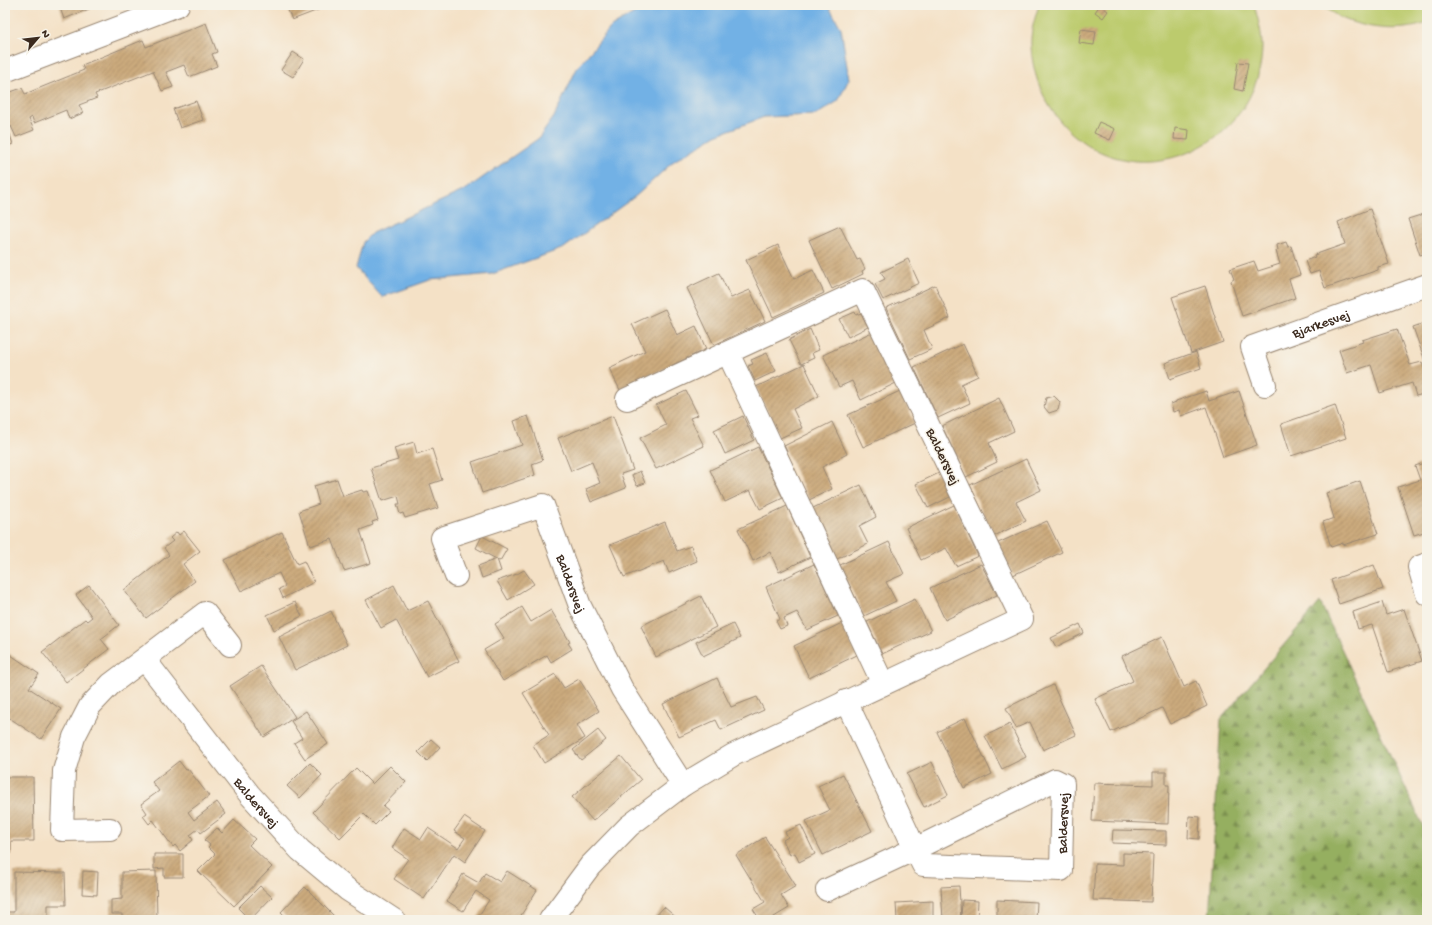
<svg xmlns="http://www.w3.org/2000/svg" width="1432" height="925" viewBox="0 0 1432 925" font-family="'Gochi Hand',sans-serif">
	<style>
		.green { fill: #bccb6d; stroke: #7c7a46 }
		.forest { fill: url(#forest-firs); stroke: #686c3f }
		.water { fill: #72b1e5; stroke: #566e82 }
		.building { fill: url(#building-hatch) }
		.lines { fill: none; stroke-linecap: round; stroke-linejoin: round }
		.minor-casing { stroke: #988672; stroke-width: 24 }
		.minor { stroke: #fff; stroke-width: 22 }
		.labels { text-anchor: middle; stroke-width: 3; stroke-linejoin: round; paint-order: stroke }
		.street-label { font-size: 14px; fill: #3b2a1e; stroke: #f7f3e8 }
	</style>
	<defs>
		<pattern id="forest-firs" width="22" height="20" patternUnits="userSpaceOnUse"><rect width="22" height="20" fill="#95af60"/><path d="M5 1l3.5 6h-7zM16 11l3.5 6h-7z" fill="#7b8f4f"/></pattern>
		<pattern id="building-hatch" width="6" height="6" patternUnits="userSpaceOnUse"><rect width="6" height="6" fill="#ccab7e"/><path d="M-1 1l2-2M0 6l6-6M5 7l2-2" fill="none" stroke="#a78b67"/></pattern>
	</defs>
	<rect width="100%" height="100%" fill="#f7f3e8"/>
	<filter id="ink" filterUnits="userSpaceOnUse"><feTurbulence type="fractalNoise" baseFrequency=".025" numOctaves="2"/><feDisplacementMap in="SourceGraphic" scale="8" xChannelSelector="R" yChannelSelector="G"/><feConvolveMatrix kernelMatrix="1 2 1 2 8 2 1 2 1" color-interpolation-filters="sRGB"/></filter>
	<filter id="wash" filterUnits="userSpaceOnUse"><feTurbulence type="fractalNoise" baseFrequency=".012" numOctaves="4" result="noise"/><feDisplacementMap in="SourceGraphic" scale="16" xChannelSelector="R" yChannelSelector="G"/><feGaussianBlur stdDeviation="0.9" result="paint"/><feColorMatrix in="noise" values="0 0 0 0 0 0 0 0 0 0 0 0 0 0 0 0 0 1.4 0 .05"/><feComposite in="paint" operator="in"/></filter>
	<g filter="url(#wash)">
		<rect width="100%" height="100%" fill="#f4e1c6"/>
		<path class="green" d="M1039,5H1254C1258,19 1262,32 1262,47C1261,114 1202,165 1136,161C1076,156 1034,104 1031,46C1030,32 1035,18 1039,5Z
			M1321,5H1427V23C1400,33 1365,29 1339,17C1333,13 1327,9 1321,5Z"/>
		<path class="forest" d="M1320,602L1427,835V920H1209L1221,719Z"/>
		<path class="water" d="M647,5H828L841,28L849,79L838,101L816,115L764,117L716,135L674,161L637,195L564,248L492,274L430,280L382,297L356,268L363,242L372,233L465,190L539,138L554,117L577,68L611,27Z"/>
		<g id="blocks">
			<path class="building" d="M59,5H99L64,19Z
				M286,5H331L292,20Z
				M1100,5L1108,11L1103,18L1095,12Z
				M206,23L217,52L212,54L217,66L189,77L184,65L166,72L173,87L162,91L153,71L95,94L97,98L79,105L83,113L69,119L66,110L34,123L32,117L29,119L34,130L16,137L11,126L5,128V94L22,88L25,94L84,70L82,65L143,40L146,47Z
				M1081,29L1096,31L1094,45L1079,43Z
				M293,52L304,59L293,77L281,70Z
				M1238,62L1248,63L1243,91L1234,89Z
				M196,101L203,120L180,128L173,109Z
				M1099,122L1115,129L1110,140L1094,133Z
				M1175,128L1189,130L1188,140L1174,139Z
				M9,132L13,144L5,147V134Z
				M1370,209L1389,264L1378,267V270L1325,288L1319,271L1310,274L1305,261L1315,257L1314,255L1345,244L1338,222Z
				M1427,213V253L1420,255L1408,219Z
				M840,226L857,260L860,259L865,269L862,271L863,274L832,289L809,240Z
				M1286,242L1288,247L1291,246L1300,275L1289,279L1295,298L1242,316L1231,281L1234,279L1230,269L1254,261L1258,271L1280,264L1276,251L1278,250L1277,245Z
				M778,245L794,279L813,270L824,293L773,317L746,260Z
				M908,259L919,283L883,300L875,284L885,279L881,272Z
				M719,273L731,298L750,290L765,321L714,345L687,288Z
				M935,285L950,318L924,330L932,349L910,359L886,308Z
				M1205,286L1223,342L1191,353L1172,297Z
				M665,309L677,335L696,326L706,349L620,390L609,368L645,351L632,324Z
				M855,312L856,315L861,313L868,327L848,337L839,319Z
				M1427,322V367L1413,327Z
				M810,329L819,350L812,353L814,358L801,364L789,340Z
				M1397,329L1410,365L1422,362L1427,377V393L1416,396L1412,383L1380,393L1371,365L1347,373L1339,350L1363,342L1362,340Z
				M872,332L896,383L861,400L852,381L839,387L823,355Z
				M963,344L978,376L961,384L970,403L938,418L914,367Z
				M1196,352L1201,368L1170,379L1165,363Z
				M767,353L776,371L755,381L748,366L753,364L751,360Z
				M804,364L819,396L793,409L802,428L780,438L756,387Z
				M686,391L698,415L690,418L704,446L656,469L640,438L666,425L656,405Z
				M900,391L915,423L863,447L848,415Z
				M1206,391L1209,401L1239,391L1257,445L1223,457L1206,407L1181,416L1179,410L1173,412L1171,404L1176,402V401Z
				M1054,396L1060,402L1058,410L1049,413L1044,407L1046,398Z
				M999,398L1014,431L989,443L997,462L966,477L942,426Z
				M1335,405L1346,438L1291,456L1281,424Z
				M528,416L543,460L532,464L535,475L482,493L472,462L522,445L514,421Z
				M613,416L633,470L621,474L626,488L591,502L586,489L600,483L592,462L571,471L558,438Z
				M743,416L754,440L725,454L714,430Z
				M832,422L847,454L822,467L832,489L809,500L784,446Z
				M414,442L417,454L432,449L442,480L430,484L438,508L405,518L403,513L400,514L397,504H400L398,496L382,501L371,468L398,460L394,448Z
				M758,447L783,498L760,509L750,490L725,502L710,470Z
				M1026,459L1041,490L1016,502L1026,521L994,536L970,485Z
				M1427,462V531L1414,535L1398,487L1420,480L1415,466Z
				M640,471L645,483L637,486L632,475Z
				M939,473L950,497L928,508L916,484Z
				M337,479L343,496L362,490L363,492L368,491L378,520L372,522L373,525L360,530L371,563L344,571L332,539L310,546L299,511L319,504L314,486Z
				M1360,481L1378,534L1343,545V543L1331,547L1323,522L1334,518L1326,493Z
				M861,485L876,517L859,526L868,544L837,559L813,508Z
				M954,505L978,556L956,566L946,548L921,560L906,528Z
				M787,506L810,557L779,572L770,552L753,561L738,529Z
				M1047,521L1062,552L1013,575L998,543Z
				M665,522L677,551L691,546L697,561L669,573L664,561L624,577L610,545Z
				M184,531L200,551L183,564L195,581L146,618L124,590L169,555L164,548L173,541L170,538L177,532L179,535Z
				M282,532L297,564L304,561L314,582L283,598L279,589L285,586L279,573L241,591L225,560Z
				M482,536L507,549L500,561L476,548Z
				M889,542L904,574L886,582L896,601L864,616L840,565Z
				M497,559L501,571L482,578L478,566Z
				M814,564L838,616L807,630L797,612L784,618L787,626L780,629L776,621L780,619L766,587Z
				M981,564L997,595L945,620L930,588Z
				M1374,565L1383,589L1339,604L1331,580Z
				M524,570L534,584L508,600L497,581L517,574Z
				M89,585L119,625L101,639L109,649L66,682L42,652L85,619L87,621L92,617L76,595Z
				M394,585L407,611L428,601L459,661L427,677L396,620L381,628L366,600Z
				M701,596L716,627L656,657L641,626Z
				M915,599L931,631L882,654L867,622Z
				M295,602L302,616L274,630L267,615Z
				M1382,602L1386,615L1404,609L1422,661L1388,672L1372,625L1358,629L1353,612Z
				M522,607L531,622L551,610L570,642L568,643L572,649L551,662L547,655L503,681L484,650L504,638L495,624Z
				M331,611L347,645L295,670L279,637Z
				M842,623L857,655L809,678L794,646Z
				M733,624L740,638L703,656L696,642Z
				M1080,624L1084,633L1056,647L1051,638Z
				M1162,637L1184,687L1196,681L1207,706L1170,724L1162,708L1111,732L1095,699L1133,681L1122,656Z
				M5,651L39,674L29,688L61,709L41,739L5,715Z
				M261,666L295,717L264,737L230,686Z
				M555,674L564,688L579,679L599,711L577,725L585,738L544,763L533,745L549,735L523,693Z
				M717,678L731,707L757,697L764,710L721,730L716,720L679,737L663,704Z
				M1053,685L1076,735L1043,750L1030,722L1016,728L1006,708Z
				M306,711L328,744L305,759L294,743L302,738L291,721Z
				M965,718L992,774L964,788L937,732Z
				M1010,724L1026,757L1002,769L985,736Z
				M598,730L606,740L581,760L573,750Z
				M431,739L440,747L427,761L418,752Z
				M621,756L641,780L593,821L572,797Z
				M179,761L186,770L188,769L209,796L188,812L194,820L217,802L226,814L201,833L198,829L190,835L193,840L180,851L175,845L173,847L153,820L149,824L143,816L147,813L141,804L159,791L152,782Z
				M932,762L948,795L924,807L907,774Z
				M310,763L322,775L300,798L287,786Z
				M390,766L406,782L383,806L389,811L375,825L364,814L340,838L313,812L356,768L372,784Z
				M1153,772H1166V785H1169L1168,824L1092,821L1094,783L1153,785Z
				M843,774L872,831L823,855L806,821L830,810L818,786Z
				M5,777H33L34,841H11V854H5Z
				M1189,816L1200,817L1199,839L1188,838Z
				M464,817L485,831L465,862L454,854L424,899L394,879L408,859L392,848L404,828L421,839L428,828L458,848L465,838L454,831Z
				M234,820L255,839L249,845L272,867L234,906L198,871L215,854L208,847L210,845L204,840L217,828L222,833Z
				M801,825L815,854L799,862L795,853L790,855L783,840L788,837L785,832Z
				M1113,830L1166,831V845L1112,843Z
				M765,837L796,886L781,895L789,908L769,920H760L753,909L765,902L736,855Z
				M1123,853L1153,854L1151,902L1093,900L1095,864L1123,865Z
				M154,854H183V877H164V868L154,869Z
				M83,871L98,872L97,895L82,894Z
				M156,871L157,920H122V914H111V900L122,899V872Z
				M507,871L537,890L518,920H476L489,900L476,891L463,911L447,901L463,874L479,883L485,873L500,882Z
				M14,872L65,873L66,905H48V920H5V912H14Z
				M260,886L272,897L250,920L238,908Z
				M959,886L961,920H943L941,887Z
				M305,887L338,920H289L281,912Z
				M962,900L978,901L977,920H961Z
				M997,900L1037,902L1036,920H997Z
				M933,901V920H897L896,903Z
				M664,907L679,920H652Z"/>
		</g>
	</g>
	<g filter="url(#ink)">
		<use href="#blocks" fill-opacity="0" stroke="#988672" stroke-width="1"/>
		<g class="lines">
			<defs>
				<g id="minor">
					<path d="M5,71L178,5"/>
					<path d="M728,353L883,684"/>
					<path id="s1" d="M1265,385L1252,347L1427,285"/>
					<path d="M1427,564L1419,567L1427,594"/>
					<path id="s2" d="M456,576L442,538L543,505L580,606L622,689L683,785"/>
					<path id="s3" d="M145,660L250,795L300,850L348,890L394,920"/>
					<path d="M110,829L62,830L64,771L74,737L90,706L111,684L205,613L230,645"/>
					<path id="s4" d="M827,890L915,849L923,865L1061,870L1063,784L1055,780L915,849L846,701"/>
					<path d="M550,920L590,866L629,826L683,785L733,755L1022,619L863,290L627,399"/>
				</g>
			</defs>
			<use href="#minor" class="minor-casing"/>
			<use href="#minor" class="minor"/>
		</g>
	</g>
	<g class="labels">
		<g class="street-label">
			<text dy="5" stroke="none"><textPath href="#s1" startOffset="113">Bjarkesvej</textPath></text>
			<text transform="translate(944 456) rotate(64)" y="5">Baldersvej</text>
			<text dy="5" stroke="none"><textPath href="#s2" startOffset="230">Baldersvej</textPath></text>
			<text dy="5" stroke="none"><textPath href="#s3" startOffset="181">Baldersvej</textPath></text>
			<text dy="5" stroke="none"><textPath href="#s4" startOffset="300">Baldersvej</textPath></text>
		</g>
	</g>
	<rect width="1432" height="925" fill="none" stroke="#f7f3e8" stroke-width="20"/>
	<g transform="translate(38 38) rotate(62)" stroke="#f7f3e8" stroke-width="3" paint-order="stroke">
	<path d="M0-3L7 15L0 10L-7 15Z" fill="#3b2a1e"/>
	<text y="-6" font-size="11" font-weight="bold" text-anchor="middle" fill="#3b2a1e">N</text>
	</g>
</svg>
